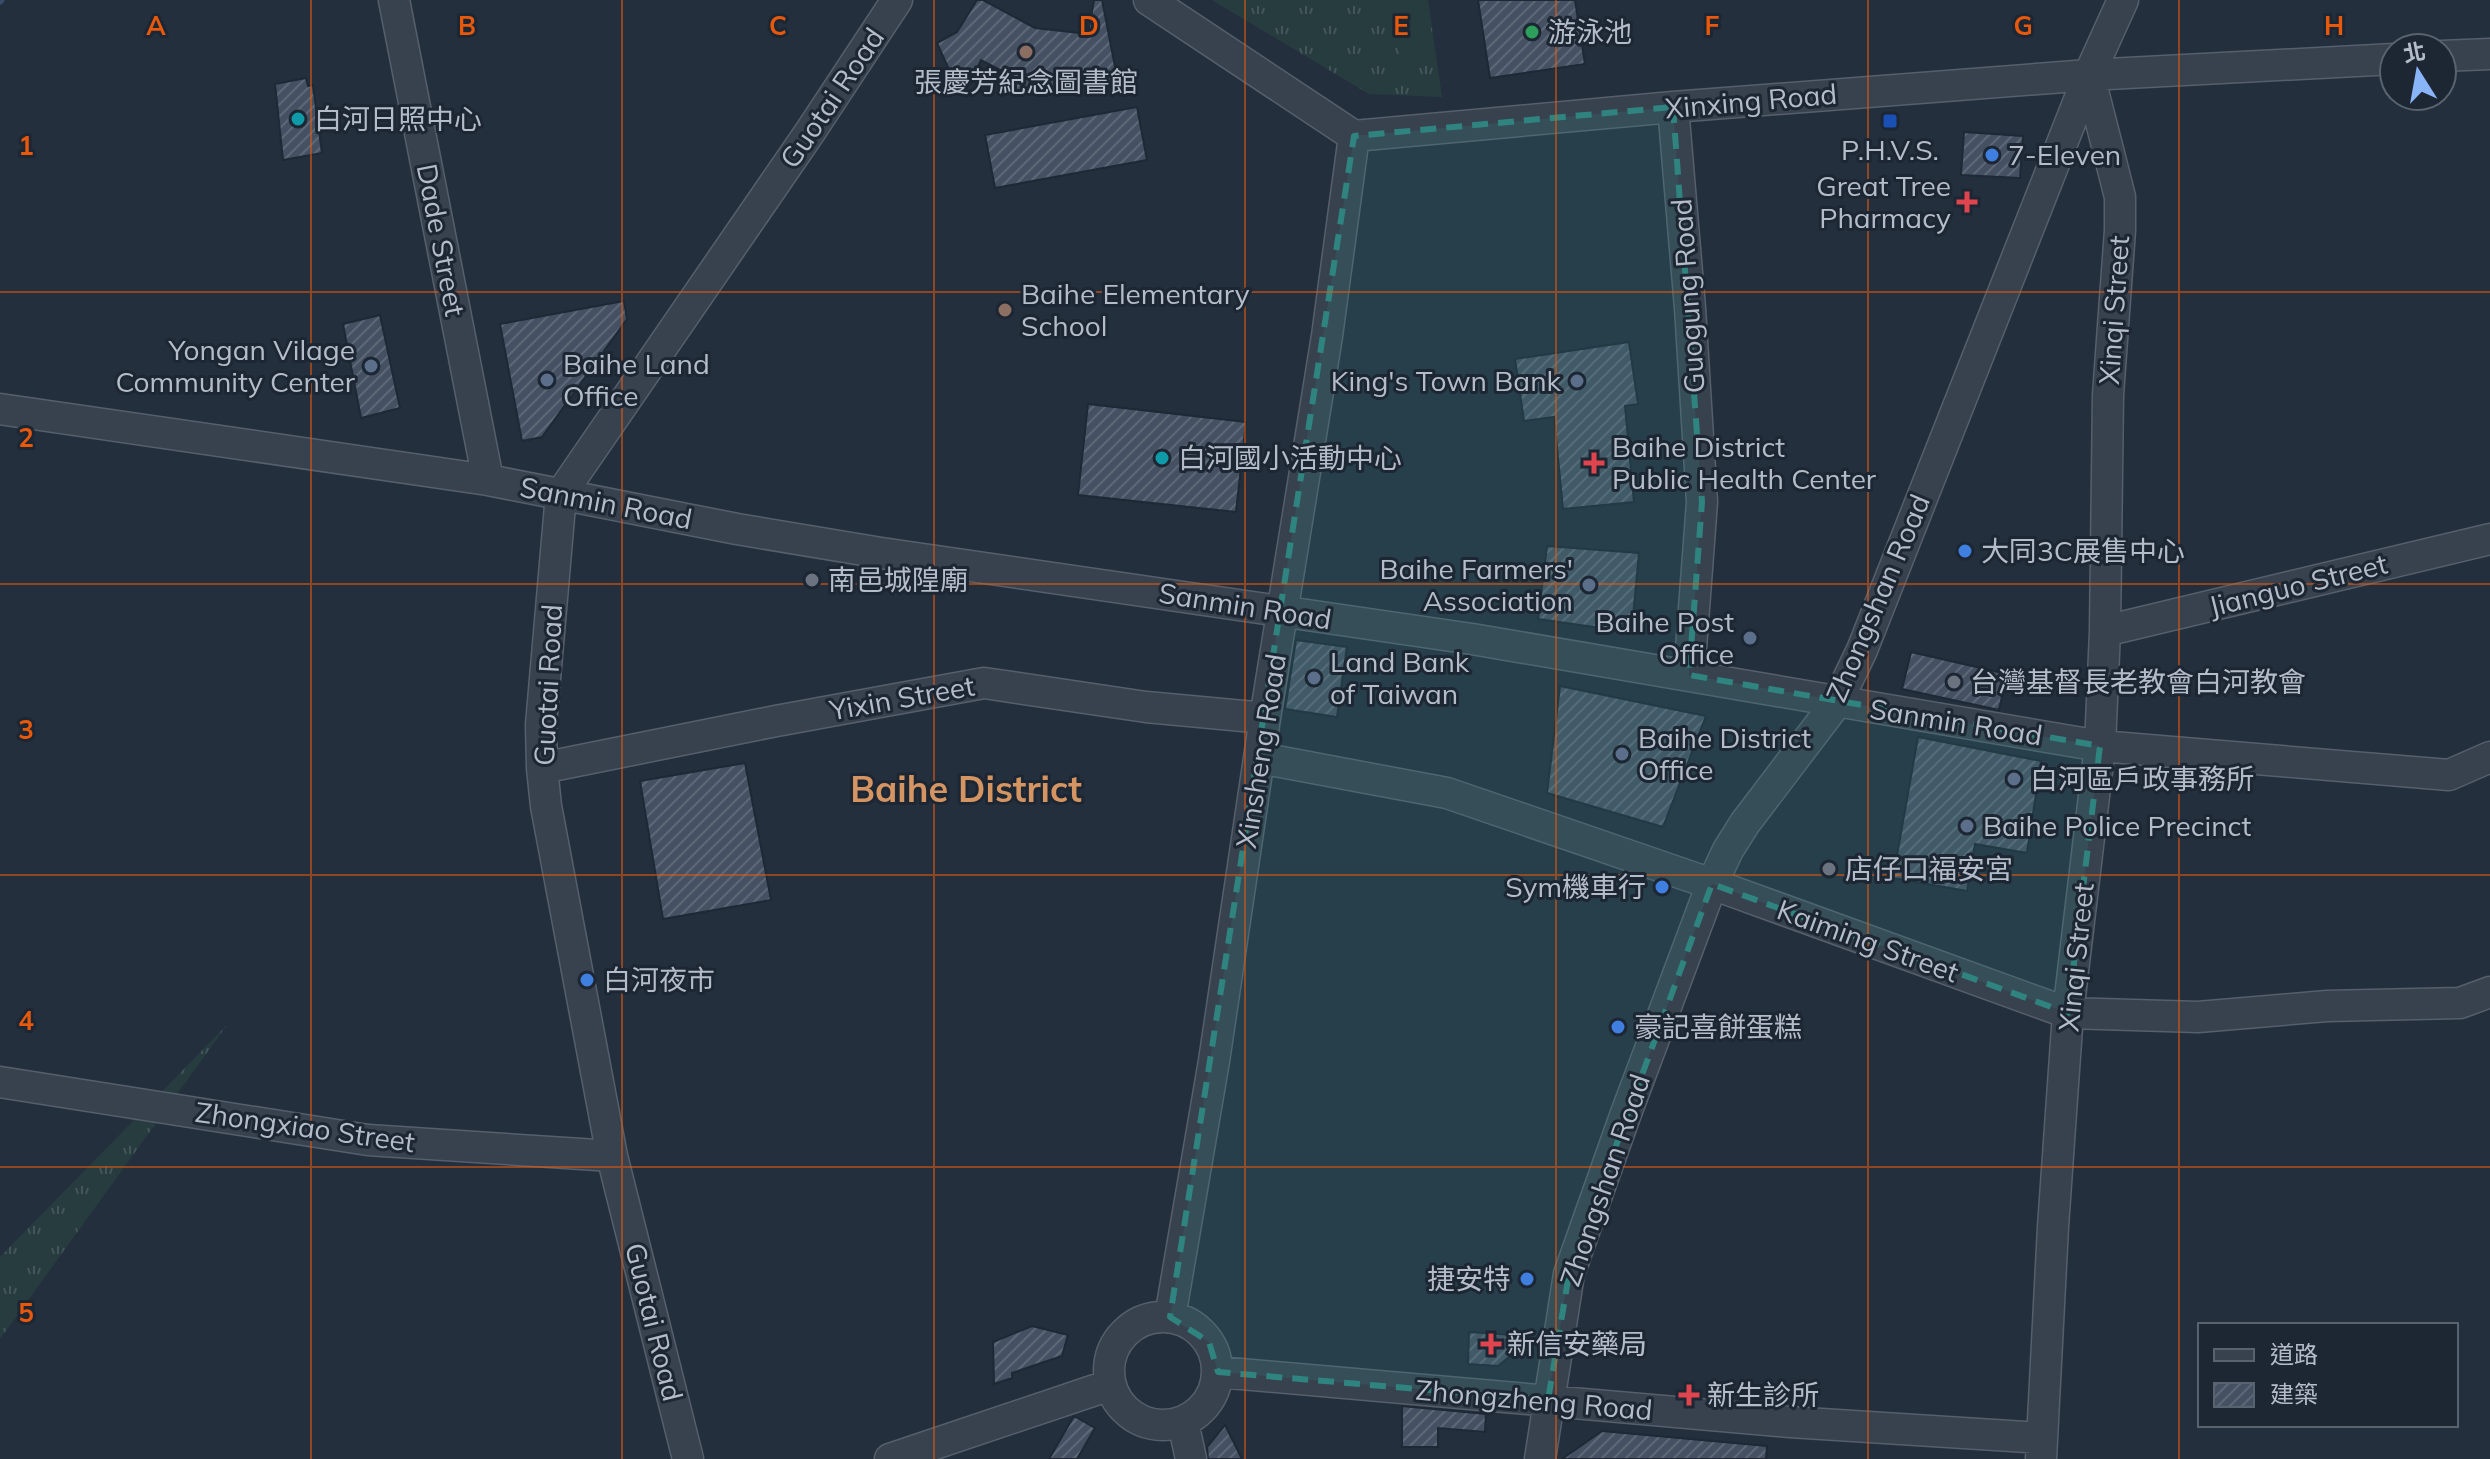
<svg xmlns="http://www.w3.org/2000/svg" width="2490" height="1459" viewBox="0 0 2490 1459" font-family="Mulish,'Noto Sans TC',sans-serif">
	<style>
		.grass { fill: url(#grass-tufts) }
		.pitch { fill: #263c3f }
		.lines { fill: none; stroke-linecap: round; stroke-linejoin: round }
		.stream { stroke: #394c67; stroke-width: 7 }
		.building { fill: url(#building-hatch); stroke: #1f2835; stroke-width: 2 }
		.minor-casing { stroke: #565f6c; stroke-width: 33 }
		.minor { stroke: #38414e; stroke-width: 30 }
		.marked { fill: #308480; fill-opacity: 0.2; stroke: #308480; stroke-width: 6; stroke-dasharray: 16 10; stroke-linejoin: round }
		.grid { fill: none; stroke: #e8590c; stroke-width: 2; stroke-opacity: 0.55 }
		.leisure-dot { fill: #2e9e5b; stroke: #1d2633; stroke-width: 3 }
		.education-dot { fill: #8d6e63; stroke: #1d2633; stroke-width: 3 }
		.culture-dot { fill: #0f9aa8; stroke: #1d2633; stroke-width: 3 }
		.transit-dot { fill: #1a4fb4; stroke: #1d2633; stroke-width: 3 }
		.shop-dot { fill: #3f7fe0; stroke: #1d2633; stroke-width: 3 }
		.health-dot { fill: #e0444e; stroke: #1d2633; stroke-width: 3 }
		.service-dot { fill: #5c6f8a; stroke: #1d2633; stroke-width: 3 }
		.worship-dot { fill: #6b7280; stroke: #1d2633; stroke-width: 3 }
		.labels { text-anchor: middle; stroke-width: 6; stroke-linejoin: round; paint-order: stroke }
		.poi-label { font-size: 28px; fill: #b4bcc9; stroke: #1d2633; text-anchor: start }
		.street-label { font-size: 28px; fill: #b4bcc9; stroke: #1d2633 }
		.district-label { font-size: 36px; font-weight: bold; fill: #d59563; stroke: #1d2633 }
		.grid-label { font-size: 26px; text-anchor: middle; font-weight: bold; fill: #e8590c; stroke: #1d2633; stroke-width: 6; stroke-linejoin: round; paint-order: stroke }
	</style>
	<defs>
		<pattern id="grass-tufts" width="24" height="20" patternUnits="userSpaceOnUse" patternTransform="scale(2)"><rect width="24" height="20" fill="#263c3f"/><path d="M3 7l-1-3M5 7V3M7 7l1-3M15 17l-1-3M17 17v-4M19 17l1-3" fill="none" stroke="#435659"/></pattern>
		<pattern id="building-hatch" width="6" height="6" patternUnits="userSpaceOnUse" patternTransform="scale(2)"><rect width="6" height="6" fill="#455162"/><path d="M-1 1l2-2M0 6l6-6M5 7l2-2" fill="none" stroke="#5d6877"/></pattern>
	</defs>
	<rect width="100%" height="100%" fill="#242f3e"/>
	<path class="grass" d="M1212,0H1428L1442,97L1369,94Z
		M227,1025L0,1339V1257Z"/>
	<path class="pitch" d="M1391,0H1425L1436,56L1403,62Z"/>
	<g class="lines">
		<path class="stream" d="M0,1L1,0"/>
	</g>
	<path class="building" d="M977,0H983L1035,28L1088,34L1094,0H1102L1118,82L1026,91L1011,90L1016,78L981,60L976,71L951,74L937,43L957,32Z
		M1478,0H1575L1585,64L1490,78Z
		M306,78L308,86L313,85L322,153L283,160L275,84Z
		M1137,107L1147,160L995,188L985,135Z
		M1964,132L2023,136L2020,178L1961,175Z
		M624,301L627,319L542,437L522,441L500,324Z
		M380,315L400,408L361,418L343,324Z
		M1629,342L1638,404L1625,406L1634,502L1563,509L1554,417L1524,421L1515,359Z
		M1088,404L1246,422L1236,512L1078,495Z
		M1547,546L1639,553L1633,617L1615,630L1538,619Z
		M1296,640L1347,647L1337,717L1285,709Z
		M1911,652L2007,674L1999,710L1902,689Z
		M1560,686L1706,716L1663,827L1547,793Z
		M1918,737L2041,761L2027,853L1975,844L1967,891L1893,878Z
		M745,763L771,900L663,919L640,781Z
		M1032,1326L1068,1335L1062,1356L1012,1373V1378L994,1384L993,1342Z
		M1469,1332L1514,1335V1353L1498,1366L1468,1364Z
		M1402,1406L1486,1414L1485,1432L1438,1428V1447H1402Z
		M1074,1416L1095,1428L1077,1459H1049Z
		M1225,1425L1242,1459H1208L1207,1447Z
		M1602,1431L1767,1446L1766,1459H1562Z"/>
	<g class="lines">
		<defs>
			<path id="minor" d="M394,0L488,480
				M1149,0L1354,136L1673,107L2089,75L2394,59
				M2442,56L2490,54
				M1673,107L1690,308L1702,502L1689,675
				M0,409L488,480L737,529L881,553L1472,639L2100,746L2449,775L2490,757
				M2105,631L2490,539
				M1260,758L1447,793L1712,884L2068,1013L2198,1017L2327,1006L2460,1003L2490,992
				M542,768L776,721L984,683L1146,707L1265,718
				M0,1082L368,1140L612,1156
				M1109 1371a54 54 0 1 1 108 0a54 54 0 1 1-108 0Z
				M1170,1317L1214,1061L1265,718L1327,336L1354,136
				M1218,1372L1790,1422L2042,1438
				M1183,1422L1191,1459
				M688,1459L612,1156L546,806L542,768L541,725L561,494L810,132L897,0
				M890,1459L1110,1385
				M1540,1459L1569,1274L1625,1116L1712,884L1728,850L1745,823L1837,702L1862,650L2089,75L2123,0
				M2041,1459L2053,1227L2068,1013L2100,746L2105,631L2108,395L2120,230V197L2089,75"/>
		</defs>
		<use href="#minor" class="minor-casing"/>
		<use href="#minor" class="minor"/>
	</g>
	<path class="marked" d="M1673,107L1702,502L1689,675L2100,746L2068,1013L1712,884L1569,1274L1548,1400L1218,1372L1209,1342L1170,1317L1354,136Z"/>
	<path class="grid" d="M311,0V1459M622,0V1459M934,0V1459M1245,0V1459M1556,0V1459M1868,0V1459M2179,0V1459M0,292H2490M0,584H2490M0,875H2490M0,1167H2490"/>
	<circle class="leisure-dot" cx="1532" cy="32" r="8"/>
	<g class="education-dot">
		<circle cx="1026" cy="52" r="8"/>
		<circle cx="1005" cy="310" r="8"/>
	</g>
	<g class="culture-dot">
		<circle cx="298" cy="119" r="8"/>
		<circle cx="1162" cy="458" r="8"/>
	</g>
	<rect class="transit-dot" x="1882" y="113" width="16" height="16" rx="4"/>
	<g class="shop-dot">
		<circle cx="1992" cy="155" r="8"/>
		<circle cx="1965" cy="551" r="8"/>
		<circle cx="1662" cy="887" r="8"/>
		<circle cx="587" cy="980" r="8"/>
		<circle cx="1618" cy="1027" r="8"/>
		<circle cx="1527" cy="1279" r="8"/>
	</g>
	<g class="health-dot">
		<path d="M1963 190h8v8h8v8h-8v8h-8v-8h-8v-8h8z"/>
		<path d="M1590 451h8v8h8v8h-8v8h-8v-8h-8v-8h8z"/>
		<path d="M1487 1332h8v8h8v8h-8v8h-8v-8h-8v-8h8z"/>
		<path d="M1685 1383h8v8h8v8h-8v8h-8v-8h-8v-8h8z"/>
	</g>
	<g class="service-dot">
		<circle cx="371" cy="366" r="8"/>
		<circle cx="547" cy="380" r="8"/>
		<circle cx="1577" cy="381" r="8"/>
		<circle cx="1589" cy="585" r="8"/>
		<circle cx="1750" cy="638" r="8"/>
		<circle cx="1314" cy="678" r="8"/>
		<circle cx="1622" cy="754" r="8"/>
		<circle cx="2014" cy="779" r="8"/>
		<circle cx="1967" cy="826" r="8"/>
	</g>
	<g class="worship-dot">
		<circle cx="812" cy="580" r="8"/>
		<circle cx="1954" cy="682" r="8"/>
		<circle cx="1829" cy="869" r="8"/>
	</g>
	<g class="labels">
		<g class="poi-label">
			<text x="1548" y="42">游泳池</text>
			<text x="1026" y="92" text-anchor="middle">張慶芳紀念圖書館</text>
			<text x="314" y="129">白河日照中心</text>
			<text x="1890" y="160" text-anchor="middle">P.H.V.S.</text>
			<text x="2008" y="165">7-Eleven</text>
			<text x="1951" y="196" text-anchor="end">Great Tree<tspan x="1951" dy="32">Pharmacy</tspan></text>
			<text x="1021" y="304">Baihe Elementary<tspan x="1021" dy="32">School</tspan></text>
			<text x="355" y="360" text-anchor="end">Yongan Vilage<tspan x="355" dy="32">Community Center</tspan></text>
			<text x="563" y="374">Baihe Land<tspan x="563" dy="32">Office</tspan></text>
			<text x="1561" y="391" text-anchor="end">King's Town Bank</text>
			<text x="1612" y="457">Baihe District<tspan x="1612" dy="32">Public Health Center</tspan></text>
			<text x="1178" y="468">白河國小活動中心</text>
			<text x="1981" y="561">大同3C展售中心</text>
			<text x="1573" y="579" text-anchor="end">Baihe Farmers'<tspan x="1573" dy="32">Association</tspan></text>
			<text x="828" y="590">南邑城隍廟</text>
			<text x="1734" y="632" text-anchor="end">Baihe Post<tspan x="1734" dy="32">Office</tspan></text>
			<text x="1330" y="672">Land Bank<tspan x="1330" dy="32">of Taiwan</tspan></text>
			<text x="1970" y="692">台灣基督長老教會白河教會</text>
			<text x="1638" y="748">Baihe District<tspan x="1638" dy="32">Office</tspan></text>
			<text x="2030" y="789">白河區戶政事務所</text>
			<text x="1983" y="836">Baihe Police Precinct</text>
			<text x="1845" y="879">店仔口福安宮</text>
			<text x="1646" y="897" text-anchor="end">Sym機車行</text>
			<text x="603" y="990">白河夜市</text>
			<text x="1634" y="1037">豪記喜餅蛋糕</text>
			<text x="1511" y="1289" text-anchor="end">捷安特</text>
			<text x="1507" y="1354">新信安藥局</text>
			<text x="1707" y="1405">新生診所</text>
		</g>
		<g class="street-label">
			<text transform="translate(832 98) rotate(-56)" y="10">Guotai Road</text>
			<text transform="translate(1751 101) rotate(-5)" y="10">Xinxing Road</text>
			<text transform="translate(441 240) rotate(79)" y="10">Dade Street</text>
			<text transform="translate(1688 296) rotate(-94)" y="10">Guogung Road</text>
			<text transform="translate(2114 310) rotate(-86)" y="10">Xinqi Street</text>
			<text transform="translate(606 503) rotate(11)" y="10">Sanmin Road</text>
			<text transform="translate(2298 585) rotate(-14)" y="10">Jianguo Street</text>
			<text transform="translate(1878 598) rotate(-67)" y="10">Zhongshan Road</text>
			<text transform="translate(1245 606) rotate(9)" y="10">Sanmin Road</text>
			<text transform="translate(548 685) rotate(-87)" y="10">Guotai Road</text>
			<text transform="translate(902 698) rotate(-10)" y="10">Yixin Street</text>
			<text transform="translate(1956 722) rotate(9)" y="10">Sanmin Road</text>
			<text transform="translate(1261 751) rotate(-81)" y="10">Xinsheng Road</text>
			<text transform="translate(1868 941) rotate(20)" y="10">Kaiming Street</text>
			<text transform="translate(2076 957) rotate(-84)" y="10">Xinqi Street</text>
			<text transform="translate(305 1127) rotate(8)" y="10">Zhongxiao Street</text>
			<text transform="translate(1605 1180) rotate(-71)" y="10">Zhongshan Road</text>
			<text transform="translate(654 1322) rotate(76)" y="10">Guotai Road</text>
			<text transform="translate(1534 1400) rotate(5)" y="10">Zhongzheng Road</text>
		</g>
		<g class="district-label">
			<text x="966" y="802">Baihe District</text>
		</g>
	</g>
	<g class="grid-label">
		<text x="156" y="35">A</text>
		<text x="467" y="35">B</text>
		<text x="778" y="35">C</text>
		<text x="1089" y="35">D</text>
		<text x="1401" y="35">E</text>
		<text x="1712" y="35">F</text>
		<text x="2023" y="35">G</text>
		<text x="2334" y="35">H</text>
		<text x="26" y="155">1</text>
		<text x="26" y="447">2</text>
		<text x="26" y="739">3</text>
		<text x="26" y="1030">4</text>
		<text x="26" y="1322">5</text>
	</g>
	<rect x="2198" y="1323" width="260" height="104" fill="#1d2633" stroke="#59626f" stroke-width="2"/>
	<rect x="2214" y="1349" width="40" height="12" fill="#38414e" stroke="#59626f" stroke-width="2"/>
	<text x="2270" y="1363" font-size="24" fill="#b4bcc9">道路</text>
	<rect x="2214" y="1383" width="40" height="24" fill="url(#building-hatch)" stroke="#59626f" stroke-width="2"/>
	<text x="2270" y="1403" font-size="24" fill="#b4bcc9">建築</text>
	<g transform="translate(2418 72) rotate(349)"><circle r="38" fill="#1d2633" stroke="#59626f" stroke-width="2"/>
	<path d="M0-6L14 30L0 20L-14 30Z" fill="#8ab4f8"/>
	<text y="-12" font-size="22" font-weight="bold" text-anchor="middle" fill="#b4bcc9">北</text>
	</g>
</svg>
